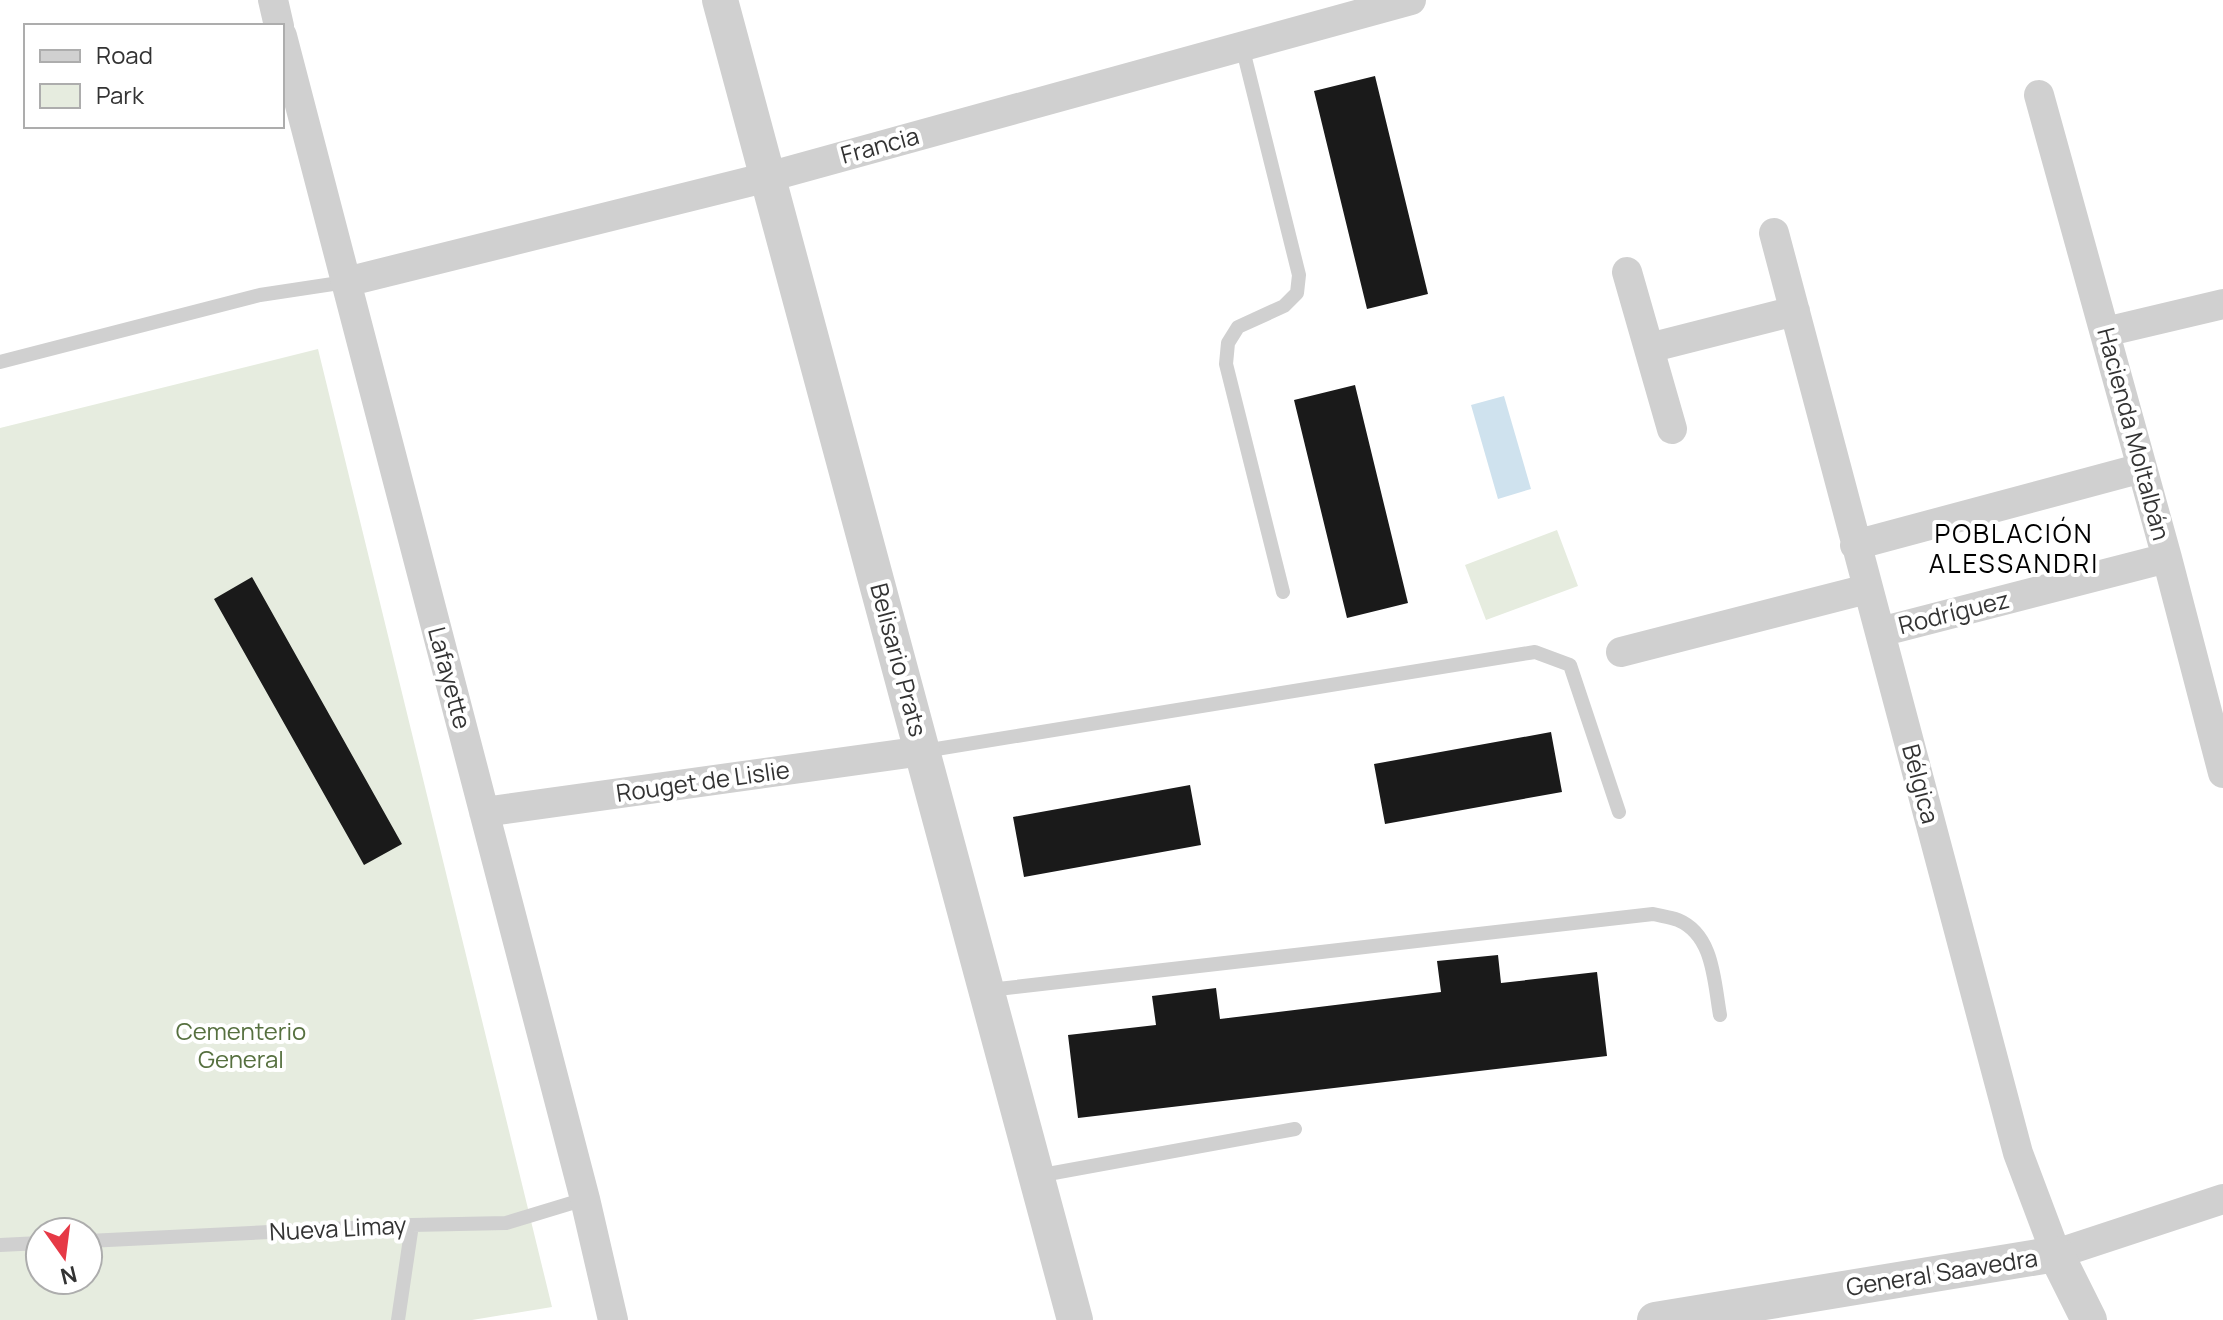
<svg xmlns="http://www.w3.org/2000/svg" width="2223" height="1320" viewBox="0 0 2223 1320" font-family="Manrope,sans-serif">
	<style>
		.green { fill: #e6ecdf; fill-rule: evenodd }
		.water { fill: #cfe2ee }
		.building { fill: #1a1a1a }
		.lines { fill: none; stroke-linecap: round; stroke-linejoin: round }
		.service { stroke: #d0d0d0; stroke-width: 14 }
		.minor { stroke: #d0d0d0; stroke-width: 30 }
		.tertiary { stroke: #d0d0d0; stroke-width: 36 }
		.labels { text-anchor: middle; stroke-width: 8; stroke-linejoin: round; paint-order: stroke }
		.street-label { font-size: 24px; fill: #333; stroke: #fff }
		.park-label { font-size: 24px; fill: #56703f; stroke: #fff }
		.neighbourhood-label { font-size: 26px; letter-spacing: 2px; fill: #000; stroke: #fff }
	</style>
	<rect width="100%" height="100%" fill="#fff"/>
	<path class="green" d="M318,349L552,1307L472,1320H0V428ZM40,1232H88V1280H40Z
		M1557,530L1578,586L1486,620L1465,565Z"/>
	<path class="water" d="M1504,396L1531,489L1498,499L1471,405Z"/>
	<path class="building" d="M1375,76L1428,294L1367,309L1314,91Z
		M1355,385L1408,603L1347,618L1294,400Z
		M252,577L402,844L364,865L214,599Z
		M1551,732L1562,792L1385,824L1374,764Z
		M1190,785L1201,845L1024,877L1013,817Z
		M1498,955L1501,983L1597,972L1607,1056L1078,1118L1068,1035L1156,1025L1152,996L1216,988L1220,1019L1441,992L1437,961Z"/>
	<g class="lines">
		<path class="service" d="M1242,46L1299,275L1297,293L1284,306L1238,327L1228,343L1226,364L1283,592
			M0,362L260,295L346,282
			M924,751L1535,652L1570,665L1619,812
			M989,990L1653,914C1661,916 1670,917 1678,920C1714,935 1714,982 1720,1015
			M1037,1176L1295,1129
			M88,1241L412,1225L506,1223L585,1199
			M0,1245L40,1243
			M398,1320L412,1225"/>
		<path class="minor" d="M273,0L279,26
			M282,36L585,1199L613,1320
			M2039,95L2167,558L2223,773
			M1774,233L2018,1153L2056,1254L2223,1199
			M1627,272L1672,429
			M346,282L768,177L1411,0
			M2105,332L2223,304
			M1649,348L1795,311
			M1855,545L2142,468
			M1880,632L2167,558
			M1621,652L1867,589
			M484,812L923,751"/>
		<path class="tertiary" d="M720,0L1075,1320
			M1655,1320L2056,1254L2089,1320"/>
	</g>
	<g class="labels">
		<g class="street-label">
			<text transform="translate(880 146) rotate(-15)" y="8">Francia</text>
			<text transform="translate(2133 434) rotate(75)" y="8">Hacienda Moltalbán</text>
			<text transform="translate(1954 613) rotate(-14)" y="8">Rodríguez</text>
			<text transform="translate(898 660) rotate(75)" y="8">Belisario Prats</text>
			<text transform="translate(449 678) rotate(75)" y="8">Lafayette</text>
			<text transform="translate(703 782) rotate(-8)" y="8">Rouget de Lislie</text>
			<text transform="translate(1920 784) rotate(75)" y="8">Bélgica</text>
			<text transform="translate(338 1229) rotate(-3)" y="8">Nueva Limay</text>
			<text transform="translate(1942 1273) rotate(-9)" y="8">General Saavedra</text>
		</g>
		<g class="park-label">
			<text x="241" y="1040">Cementerio<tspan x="241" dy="28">General</tspan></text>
		</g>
		<g class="neighbourhood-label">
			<text x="2014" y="543">POBLACIÓN<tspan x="2014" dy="30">ALESSANDRI</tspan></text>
		</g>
	</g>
	<rect x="24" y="24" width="260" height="104" fill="#ffffff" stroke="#adadad" stroke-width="2"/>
	<rect x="40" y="50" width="40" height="12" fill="#d0d0d0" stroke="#adadad" stroke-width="2"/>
	<text x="96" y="64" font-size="24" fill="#333333">Road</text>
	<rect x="40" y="84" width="40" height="24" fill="#e6ecdf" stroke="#adadad" stroke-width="2"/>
	<text x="96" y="104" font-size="24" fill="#333333">Park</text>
	<g transform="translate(64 1256) rotate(166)"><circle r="38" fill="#ffffff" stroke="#adadad" stroke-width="2"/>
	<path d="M0-6L14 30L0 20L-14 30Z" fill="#e63946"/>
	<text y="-12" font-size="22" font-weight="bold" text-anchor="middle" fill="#333333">N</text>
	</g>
</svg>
